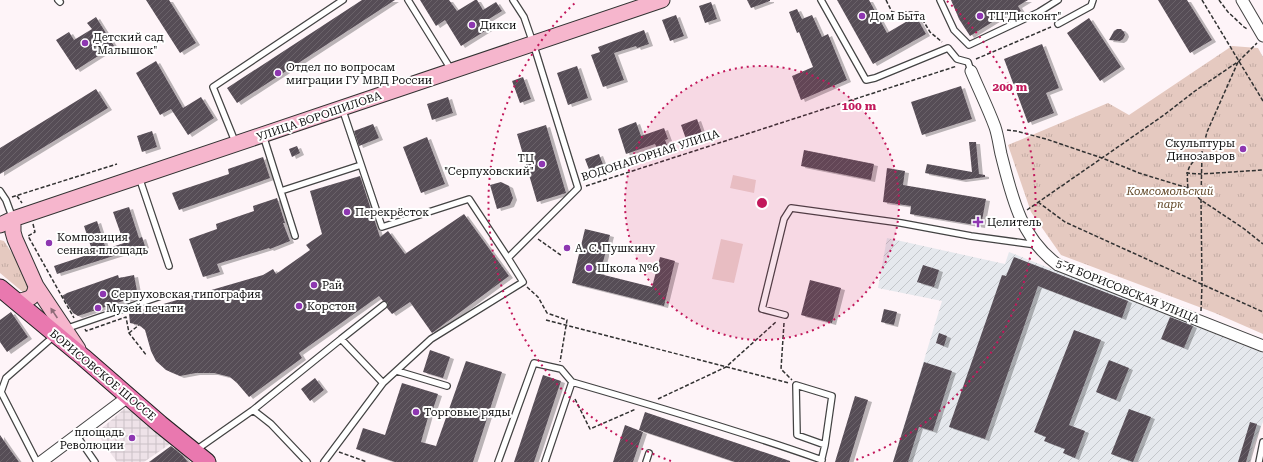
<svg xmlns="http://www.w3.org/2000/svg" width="1263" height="462" viewBox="0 0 1263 462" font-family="'Roboto Serif',serif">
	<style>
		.industrial { fill: url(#industrial-furrows) }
		.grass { fill: url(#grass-tufts) }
		.pitch { fill: #edd4d1 }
		.plaza { fill: url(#plaza-grid) }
		.building { fill: url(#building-hatch); filter: url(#shadow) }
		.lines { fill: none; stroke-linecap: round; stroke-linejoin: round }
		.service-casing { stroke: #434343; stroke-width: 8 }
		.minor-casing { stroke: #434343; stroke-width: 13 }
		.secondary-casing { stroke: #323232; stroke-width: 17 }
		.primary-casing { stroke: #212121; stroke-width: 19 }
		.path { stroke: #323232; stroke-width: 1.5; stroke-dasharray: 4 2; stroke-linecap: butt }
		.service { stroke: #fff; stroke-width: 5.5 }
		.minor { stroke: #fff; stroke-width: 11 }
		.secondary { stroke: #f6b6cd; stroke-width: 15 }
		.primary { stroke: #e978af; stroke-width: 17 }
		.oneway { fill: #8e6b78 }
		.ring { fill: none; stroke: #c2185b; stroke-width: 2; stroke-dasharray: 2 4 }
		.poi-dot { fill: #8e37b1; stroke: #fff; stroke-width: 1.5 }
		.labels { text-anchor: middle; stroke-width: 4; stroke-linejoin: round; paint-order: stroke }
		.poi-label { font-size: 11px; fill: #101010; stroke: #fff; text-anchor: start }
		.street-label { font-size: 11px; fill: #101010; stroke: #fff }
		.park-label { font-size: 11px; font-style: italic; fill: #614727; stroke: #fff }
		.centre { fill: #c2185b; stroke: #fff; stroke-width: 2 }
		.ring-label { font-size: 12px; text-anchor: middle; font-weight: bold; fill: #c2185b; stroke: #fff; stroke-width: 4; stroke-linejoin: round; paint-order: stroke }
	</style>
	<defs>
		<pattern id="industrial-furrows" width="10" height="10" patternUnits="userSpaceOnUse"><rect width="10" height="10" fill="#e5e8ed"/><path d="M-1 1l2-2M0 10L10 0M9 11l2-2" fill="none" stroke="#c3c6ca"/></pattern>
		<pattern id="grass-tufts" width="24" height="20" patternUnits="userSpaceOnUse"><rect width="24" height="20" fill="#e5c9c0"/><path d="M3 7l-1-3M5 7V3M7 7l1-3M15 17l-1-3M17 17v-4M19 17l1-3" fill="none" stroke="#c3aca4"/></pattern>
		<pattern id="plaza-grid" width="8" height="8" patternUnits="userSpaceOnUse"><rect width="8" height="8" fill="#eee2e8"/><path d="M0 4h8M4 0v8" fill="none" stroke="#cbc1c6"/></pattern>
		<pattern id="building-hatch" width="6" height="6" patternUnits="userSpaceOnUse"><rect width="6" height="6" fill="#574d56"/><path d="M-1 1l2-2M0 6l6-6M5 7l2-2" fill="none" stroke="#6a6269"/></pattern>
		<filter id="shadow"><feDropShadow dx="4" dy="2" stdDeviation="0" flood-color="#0004"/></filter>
	</defs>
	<rect width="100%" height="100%" fill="#fef4f8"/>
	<path class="industrial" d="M887,238L1005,264L1009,252L1263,353V422L1253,445L1250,462H893L942,301L878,288Z"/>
	<path class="grass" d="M1232,46L1258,48L1263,57V334L1215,313L1061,255L1031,212L1008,145L1108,103L1129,115Z
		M0,240L4,241L31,282L33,288L24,293L0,273Z"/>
	<path class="pitch" d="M733,175L756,180L754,193L730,188Z
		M721,239L743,244L734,283L712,279Z"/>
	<path class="plaza" d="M124,409L134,411L170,444L144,462H117L102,441L99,434L101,429Z"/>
	<path class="building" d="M146,0H169L196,43L180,53Z
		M362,0H395L237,103L227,88Z
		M420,0H449L457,11L475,0H477L483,10L496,2L502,11L489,19L493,26L461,46L445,20L436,26Z
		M747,0H770V1L751,8Z
		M837,0H869L887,33L916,16L926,34L873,64Z
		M951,0H1028L1018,6L1021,11L1010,18L1007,13L970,36L959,19Z
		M1158,0H1187L1212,40L1190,53Z
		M711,2L717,19L705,23L699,6Z
		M797,9L802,19L812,15L822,37L828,34L847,80L801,100L792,76L813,67L799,32L797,33L789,12Z
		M676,15L684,36L670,41L662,20Z
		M96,17L114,46L76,70L56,40L69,32L74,40L92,29L87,23Z
		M1089,18L1121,67L1100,81L1067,33Z
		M1117,29H1121L1124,32L1125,35L1123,39L1120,41L1109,40L1114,31Z
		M644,30L649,44L637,48L636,46L614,53L624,80L603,87L591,55L600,52L598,47Z
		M1042,44L1059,88L1046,93L1054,113L1028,123L1004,59Z
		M156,61L183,108L201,97L214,118L188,135L171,109L160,115L136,73Z
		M577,66L588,98L568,105L557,73Z
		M523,77L531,99L520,103L512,81Z
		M961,86L972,119L922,135L911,102Z
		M96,89L108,108L0,174V148Z
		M448,97L453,113L432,120L427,104Z
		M697,119L702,133L686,139L681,125Z
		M636,122L641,136L664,128L668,139L665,140L667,145L657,148L655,144L626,154L618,129Z
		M373,124L379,138L359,146L354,131Z
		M546,125L566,193L537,202L517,134Z
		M152,131L157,147L142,152L137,136Z
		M427,137L445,184L421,193L403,147Z
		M969,142H976L979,174L985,175V177L962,180L925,173L927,164L972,172Z
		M297,146L300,153L292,157L289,149Z
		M804,150L874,164L871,180L801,166Z
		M599,154L604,167L590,172L585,159Z
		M263,157L270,178L179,210L172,193L229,174L228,169Z
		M887,168L905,171L903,185L986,199L981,226L910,214L911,206L883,202Z
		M360,176L380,237L388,231L405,254L464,214L509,276L432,333L410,302L392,314L387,308L388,303L383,301L379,296L299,353L302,358L249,397L237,383L230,377L214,373H196L180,376L166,370L156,361L151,351L145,330L139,325L130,323L129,314L263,275L273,269L276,274L310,250L306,245L322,234L310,191Z
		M501,182L509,186L513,198L510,205L497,209L490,185Z
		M277,198L285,223H283L290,241L270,249L269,248L217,264L220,272L203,277L189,239L217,229L216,224L254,211L253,206Z
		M129,207L139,238L142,237L145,246L57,274L54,266L93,253L84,226L97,221L106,249L124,243L113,212Z
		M585,229L610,235L600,274L652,287L660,257L675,261L664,306L572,283Z
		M1014,257L1128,301L1122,318L1038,286L985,439L949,427L1002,275L1006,276Z
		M923,265L939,270L934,287L917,282Z
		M118,275L119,278L134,275L138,296L78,316L73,313L62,296L67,293Z
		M810,280L841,288L832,323L801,315Z
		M884,309L897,312L894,325L881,322Z
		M11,312L28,337L7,352L0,342V320Z
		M1170,317L1193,326L1184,348L1161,339Z
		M1074,330L1101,340L1069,425L1085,431L1075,458L1063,453L1065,449L1044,441L1046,437L1034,432Z
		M939,333L947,336L944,346L936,343Z
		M430,350L450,357L443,378L423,372Z
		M1109,360L1129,368L1116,400L1096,392Z
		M466,361L502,372L473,462H395L356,449L363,428L385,435L402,383L438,394L431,415L429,414L421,442L436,446Z
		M924,362L952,371L933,431L919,427L908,462H893Z
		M543,375L561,381L534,462H514Z
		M315,378L324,390L310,401L301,389Z
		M855,396L868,400L849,462H835Z
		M1129,409L1151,417L1133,462L1111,454Z
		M645,412L790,461V462H735L639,430Z
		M1250,422L1257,424L1246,462H1238Z
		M625,425L643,432L633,462H613Z
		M0,435L11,451L19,462H0Z
		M171,446L182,455L188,462H149Z"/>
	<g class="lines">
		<defs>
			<path id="service" d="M58,0L60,2
				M408,0L452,71
				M821,0L866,80L875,78L948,48L957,59L968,62L971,71
				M940,0L954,30L969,45L1039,12L1058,0
				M1058,24L1091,6L1093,0
				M342,108L382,227L469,199L508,258
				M263,135L295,236
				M236,144L213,87L343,0
				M139,177L169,266
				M0,191L6,200L13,219
				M281,191L361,165
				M785,315L762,309L784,219L791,208L901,223L971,236L1037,245
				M65,329L161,296
				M341,339L384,305
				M397,371L447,386
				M77,436L95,462
				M196,450L253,410
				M37,462L1,392L6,378L54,336
				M307,462L271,424L253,410L341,339L383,383
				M324,462L383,383L431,339L523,282L508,258L578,188L533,43L524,17L513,0
				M498,462L534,363L561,369L572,382
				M545,462L572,382C655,406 740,431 822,460
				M646,462L649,453
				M821,462L825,445L832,396L796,385L797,435L825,445
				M1259,462L1263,442"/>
			<path id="minor" d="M1242,0L1263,36
				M971,71C979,90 988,108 995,127C998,136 999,145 1001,154C1012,197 1020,237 1058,265L1263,346
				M41,462L129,396"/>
			<path id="secondary" d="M13,219V232L15,239L36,286L78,349
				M0,225L13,219L662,0
				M16,302C28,299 34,300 36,286"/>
			<path id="primary" d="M0,288L83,357L160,424L207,462"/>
		</defs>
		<use href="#service" class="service-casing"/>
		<use href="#minor" class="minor-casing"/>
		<use href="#secondary" class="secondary-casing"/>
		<use href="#primary" class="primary-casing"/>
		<path class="path" d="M886,0L892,12H918L930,32L942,42
			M1202,0L1263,101
			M1219,0L1228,12L1244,27L1247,29
			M976,59L1051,27
			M1007,130L1016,131L1046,139L1102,158L1139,173L1188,188L1201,200L1243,228L1263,244
			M1186,173L1201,174L1263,170
			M586,186L957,66
			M1188,188C1186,168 1188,167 1201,153
			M17,196L22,203
			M12,197L117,164
			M1038,202L1065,222L1263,312
			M1027,210L1164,115L1195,91L1239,61L1257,43
			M33,224L35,232L28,236L74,318
			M538,239L562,256
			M527,287L538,297L547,313L567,320L560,362
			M1201,311L1202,285L1201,200L1202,152L1207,132L1238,62
			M546,320L789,383
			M784,323L781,369L792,380
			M85,329L86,331L126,317L129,333L147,356
			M129,333L139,325
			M575,399L590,429L636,409
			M658,399L726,367L777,321
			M339,452L367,462"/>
		<use href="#service" class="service"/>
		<use href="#minor" class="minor"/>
		<use href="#secondary" class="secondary"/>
		<use href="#primary" class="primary"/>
	</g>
	<defs><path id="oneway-solid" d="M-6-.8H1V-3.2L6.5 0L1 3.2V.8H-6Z"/></defs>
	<use class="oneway" href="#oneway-solid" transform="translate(54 313) rotate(-124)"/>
	<circle cx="762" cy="203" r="137" fill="#c2185b" fill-opacity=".12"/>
	<g class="ring">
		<circle cx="762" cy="203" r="137"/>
		<path d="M671 461A274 274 0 0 1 577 1M947 1A274 274 0 0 1 853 461"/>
	</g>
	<g class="poi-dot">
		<circle cx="862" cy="16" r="4"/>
		<circle cx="980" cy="16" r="4"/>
		<circle cx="472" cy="25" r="4"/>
		<circle cx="85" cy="43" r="4"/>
		<circle cx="278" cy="73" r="4"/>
		<circle cx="1243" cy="149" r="4"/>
		<circle cx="542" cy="164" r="4"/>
		<circle cx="347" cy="212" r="4"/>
		<path d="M976 216h4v4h4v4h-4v4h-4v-4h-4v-4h4z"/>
		<circle cx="49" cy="243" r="4"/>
		<circle cx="567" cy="248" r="4"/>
		<circle cx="589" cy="268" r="4"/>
		<circle cx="314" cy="285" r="4"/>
		<circle cx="103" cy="294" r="4"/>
		<circle cx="299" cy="306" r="4"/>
		<circle cx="98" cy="308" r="4"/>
		<circle cx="416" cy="412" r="4"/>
		<circle cx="132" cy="438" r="4"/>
	</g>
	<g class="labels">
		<g class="poi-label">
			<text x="870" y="20">Дом Быта</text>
			<text x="988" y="20">ТЦ"Дисконт"</text>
			<text x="480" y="29">Дикси</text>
			<text x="93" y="41">Детский сад<tspan x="93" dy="13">"Малышок"</tspan></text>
			<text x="286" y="71">Отдел по вопросам<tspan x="286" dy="13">миграции ГУ МВД России</tspan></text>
			<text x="1235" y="147" text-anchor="end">Скульптуры<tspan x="1235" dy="13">Динозавров</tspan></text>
			<text x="534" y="162" text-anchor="end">ТЦ<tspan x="534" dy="13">"Серпуховский"</tspan></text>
			<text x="355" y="216">Перекрёсток</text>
			<text x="987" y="226">Целитель</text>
			<text x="57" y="241">Композиция<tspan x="57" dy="13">сенная площадь</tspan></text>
			<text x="575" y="252">А. С. Пушкину</text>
			<text x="597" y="272">Школа №6</text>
			<text x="322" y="289">Рай</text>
			<text x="111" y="298">Серпуховская типография</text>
			<text x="307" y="310">Корстон</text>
			<text x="106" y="312">Музей печати</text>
			<text x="424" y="416">Торговые ряды</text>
			<text x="124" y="436" text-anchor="end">площадь<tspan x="124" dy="13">Революции</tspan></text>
		</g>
		<g class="street-label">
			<text transform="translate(319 116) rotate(-19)" y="4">УЛИЦА ВОРОШИЛОВА</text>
			<text transform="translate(650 155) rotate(-18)" y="4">ВОДОНАПОРНАЯ УЛИЦА</text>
			<text transform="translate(1128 291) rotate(22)" y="4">5-Я БОРИСОВСКАЯ УЛИЦА</text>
			<text transform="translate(103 375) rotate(40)" y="4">БОРИСОВСКОЕ ШОССЕ</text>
		</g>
		<g class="park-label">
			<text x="1170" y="195">Комсомольский<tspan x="1170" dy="13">парк</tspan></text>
		</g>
	</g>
	<circle cx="762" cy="203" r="6" class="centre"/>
	<g class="ring-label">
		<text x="1010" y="91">200 m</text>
		<text x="859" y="110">100 m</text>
	</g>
</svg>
